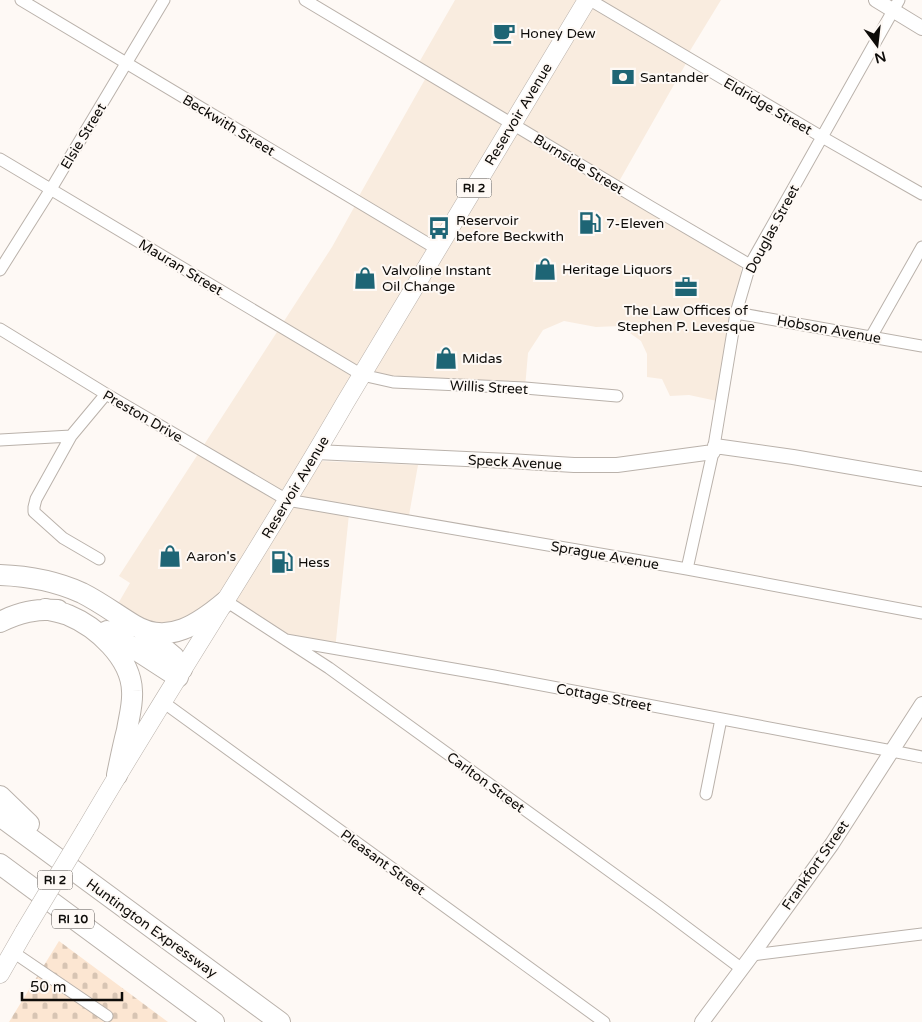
<svg xmlns="http://www.w3.org/2000/svg" width="922" height="1022" viewBox="0 0 922 1022" font-family="'Varela Round',sans-serif">
	<style>
		.built { fill: #f9ecdf }
		.cemetery { fill: url(#cemetery-stones) }
		.lines { fill: none; stroke-linecap: round; stroke-linejoin: round }
		.minor-casing { stroke: #bab2ab; stroke-width: 13 }
		.tertiary-casing { stroke: #bab2ab; stroke-width: 16 }
		.primary-casing { stroke: #bab2ab; stroke-width: 19 }
		.motorway-casing { stroke: #bab2ab; stroke-width: 22 }
		.minor { stroke: #fff; stroke-width: 11 }
		.tertiary { stroke: #fff; stroke-width: 14 }
		.primary { stroke: #fff; stroke-width: 18 }
		.motorway { stroke: #fff; stroke-width: 20 }
		.primary-bridge-casing { stroke: #bab2ab; stroke-width: 19; stroke-linecap: butt }
		.primary-bridge { stroke: #fff; stroke-width: 18 }
		.labels { text-anchor: middle; stroke-width: 4; stroke-linejoin: round; paint-order: stroke }
		.shield { fill: #fef9f5; stroke: #565350; stroke-width: 1 }
		.shield-label { font-size: 12px; font-weight: bold; fill: #0e0c09 }
		.poi-label { font-size: 14px; fill: #0e0c09; stroke: #fef9f5; text-anchor: start }
		.street-label { font-size: 14px; fill: #0e0c09; stroke: #fef9f5 }
	</style>
	<defs>
		<pattern id="cemetery-stones" width="16" height="16" patternUnits="userSpaceOnUse" patternTransform="scale(1.25)"><rect width="16" height="16" fill="#fce6d2"/><path d="M2 7V4a2 2 0 0 1 4 0v3zM10 15v-3a2 2 0 0 1 4 0v3z" fill="#d7c4b3"/></pattern>
	</defs>
	<rect width="100%" height="100%" fill="#fef9f5"/>
	<path class="built" d="M455,0H721L688,54V60L617,185L742,261L738,306L717,401L689,395L670,396L662,379L647,377V354L641,341L620,326L596,327L564,321L543,330L528,353L525,388L364,383L320,461L418,465L408,521L349,514L335,650L310,646L226,602L216,595L212,598L203,611L179,625L150,627L119,602L130,583L119,576L332,247L357,202L359,196L428,74L417,66Z"/>
	<path class="cemetery" d="M59,941L168,1022H9Z"/>
	<g class="lines">
		<defs>
			<path id="minor" d="M21,0L437,249
				M305,0L651,207L750,265
				M590,0L822,137L922,194
				M0,159L362,375L393,382L525,388L617,396
				M0,270L51,189L164,0
				M736,313L922,346
				M0,329L106,394L287,500L687,569L922,613
				M871,337L922,247
				M0,440L71,436
				M99,559L63,538L34,512V507L36,499L71,436L106,394
				M687,569L713,452L736,313L750,265L899,0
				M226,601L329,668L658,906L742,969
				M286,640L494,676L892,751L922,757
				M163,702L604,1022
				M706,794L721,719
				M13,952L107,1016
				M752,955L922,934"/>
			<path id="tertiary" d="M876,0L922,28
				M715,446L793,457L922,479
				M316,452L509,461L574,465H617L713,452
				M702,1022L752,955L832,844L922,704"/>
			<path id="primary" d="M86,829C170,685 262,547 345,403L587,0
				M0,974L24,932"/>
			<path id="motorway" d="M0,575C28,576 56,581 82,593C100,602 116,614 134,625C168,646 200,623 226,601
				M45,609C53,611 60,612 68,615C97,627 131,658 132,691C133,704 129,717 127,730C123,745 120,760 117,775
				M0,622C20,612 35,609 58,610
				M107,631L178,677
				M143,631L174,657L182,669
				M0,796L29,824
				M0,816L280,1022
				M0,864L214,1022"/>
		</defs>
		<use href="#minor" class="minor-casing"/>
		<use href="#tertiary" class="tertiary-casing"/>
		<use href="#primary" class="primary-casing"/>
		<use href="#motorway" class="motorway-casing"/>
		<use href="#minor" class="minor"/>
		<use href="#tertiary" class="tertiary"/>
		<use href="#primary" class="primary"/>
		<use href="#motorway" class="motorway"/>
		<defs>
			<path id="primary-bridge" d="M24,932L86,829"/>
		</defs>
		<use href="#primary-bridge" class="primary-bridge-casing"/>
		<use href="#primary-bridge" class="primary-bridge"/>
	</g>
	<defs>
		<symbol id="cafe-bare" viewBox="-9 -9 18 18"><path d="M-5.5-4.5H6V0H3Q3 3.5 0 3.5H-2.5Q-5.5 3.5-5.5 0ZM3-3.2v2h1.7v-2ZM-6 4.5H4V6H-6Z" fill="#1e6575" stroke="#fef9f5" stroke-width="2.5" paint-order="stroke"/></symbol>
		<symbol id="bank-bare" viewBox="-9 -9 18 18"><path d="M-6-4H6V4H-6ZM0-2.3a2.3 2.3 0 1 0 0 4.6a2.3 2.3 0 1 0 0-4.6Z" fill="#1e6575" stroke="#fef9f5" stroke-width="2.5" paint-order="stroke"/></symbol>
		<symbol id="fuel-bare" viewBox="-9 -9 18 18"><path d="M-5.5-6h7V0h2V4h1.3V-2.5L3-4.5l.8-.8L6-3V5H2.5V1h-1V6h-7ZM-4.2-4.7v3.2H.2V-4.7Z" fill="#1e6575" stroke="#fef9f5" stroke-width="2.5" paint-order="stroke"/></symbol>
		<symbol id="bus-bare" viewBox="-9 -9 18 18"><path d="M-5-6H5V4H4V6H2V4H-2V6H-4V4H-5ZM-3.5-4V0h7V-4ZM-3.5 1.2v1.5H-2V1.2ZM2 1.2v1.5H3.5V1.2Z" fill="#1e6575" stroke="#fef9f5" stroke-width="2.5" paint-order="stroke"/></symbol>
		<symbol id="shop-bare" viewBox="-9 -9 18 18"><path d="M-5-2.5h2.3a2.7 3.5 0 0 1 5.4 0H5L5.5 6h-11ZM-1.5-2.5h3a1.5 2.3 0 0 0-3 0Z" fill="#1e6575" stroke="#fef9f5" stroke-width="2.5" paint-order="stroke"/></symbol>
		<symbol id="office-bare" viewBox="-9 -9 18 18"><path d="M-6-3h4V-5.5h4V-3h4V5H-6ZM-1-4.5V-3h2v-1.5ZM-6 0V1H6V0Z" fill="#1e6575" stroke="#fef9f5" stroke-width="2.5" paint-order="stroke"/></symbol>
	</defs>
	<g fill-rule="evenodd">
		<use href="#cafe-bare" x="488" y="17" width="32" height="32"/>
		<use href="#bank-bare" x="607" y="61" width="32" height="32"/>
		<use href="#fuel-bare" x="574" y="207" width="32" height="32"/>
		<use href="#bus-bare" x="423" y="212" width="32" height="32"/>
		<use href="#shop-bare" x="529" y="253" width="32" height="32"/>
		<use href="#shop-bare" x="349" y="262" width="32" height="32"/>
		<use href="#office-bare" x="670" y="271" width="32" height="32"/>
		<use href="#shop-bare" x="430" y="342" width="32" height="32"/>
		<use href="#shop-bare" x="154" y="540" width="32" height="32"/>
		<use href="#fuel-bare" x="266" y="546" width="32" height="32"/>
	</g>
	<g class="labels">
		<g class="shield">
			<rect x="456.5" y="178.5" width="35" height="19" rx="4"/>
			<rect x="37.5" y="870.5" width="35" height="19" rx="4"/>
			<rect x="52" y="909.5" width="42" height="19" rx="4"/>
		</g>
		<g class="shield-label">
			<text x="474" y="192">RI 2</text>
			<text x="55" y="884">RI 2</text>
			<text x="73" y="923">RI 10</text>
		</g>
		<g class="poi-label">
			<text x="520" y="38">Honey Dew</text>
			<text x="640" y="82">Santander</text>
			<text x="456" y="225">Reservoir<tspan x="456" dy="16">before Beckwith</tspan></text>
			<text x="606" y="228">7-Eleven</text>
			<text x="562" y="274">Heritage Liquors</text>
			<text x="382" y="275">Valvoline Instant<tspan x="382" dy="16">Oil Change</tspan></text>
			<text x="686" y="315" text-anchor="middle">The Law Offices of<tspan x="686" dy="16">Stephen P. Levesque</tspan></text>
			<text x="462" y="363">Midas</text>
			<text x="186" y="561">Aaron's</text>
			<text x="298" y="567">Hess</text>
		</g>
		<g class="street-label">
			<text transform="translate(768 106) rotate(30)" y="5">Eldridge Street</text>
			<text transform="translate(518 114) rotate(-59)" y="5">Reservoir Avenue</text>
			<text transform="translate(229 125) rotate(31)" y="5">Beckwith Street</text>
			<text transform="translate(83 136) rotate(-59)" y="5">Elsie Street</text>
			<text transform="translate(579 164) rotate(31)" y="5">Burnside Street</text>
			<text transform="translate(772 229) rotate(-62)" y="5">Douglas Street</text>
			<text transform="translate(181 267) rotate(31)" y="5">Mauran Street</text>
			<text transform="translate(829 329) rotate(10)" y="5">Hobson Avenue</text>
			<text transform="translate(489 387) rotate(3)" y="5">Willis Street</text>
			<text transform="translate(143 416) rotate(30)" y="5">Preston Drive</text>
			<text transform="translate(515 462) rotate(3)" y="5">Speck Avenue</text>
			<text transform="translate(295 487) rotate(-59)" y="5">Reservoir Avenue</text>
			<text transform="translate(605 555) rotate(10)" y="5">Sprague Avenue</text>
			<text transform="translate(604 697) rotate(11)" y="5">Cottage Street</text>
			<text transform="translate(486 782) rotate(36)" y="5">Carlton Street</text>
			<text transform="translate(383 862) rotate(36)" y="5">Pleasant Street</text>
			<text transform="translate(815 865) rotate(-55)" y="5">Frankfort Street</text>
			<text transform="translate(152 928) rotate(36)" y="5">Huntington Expressway</text>
		</g>
	</g>
	<g transform="translate(877 45) rotate(165)" stroke="#fef9f5" stroke-width="4" paint-order="stroke">
	<path d="M0-4L9 19L0 12L-9 19Z" fill="#0e0c09"/>
	<text y="-8" font-size="14" font-weight="bold" text-anchor="middle" fill="#0e0c09">N</text>
	</g>
	<path d="M22 992v8h100v-8" fill="none" stroke="#0e0c09" stroke-width="2.5"/>
	<text x="30" y="992" font-size="15" fill="#0e0c09" stroke="#fef9f5" stroke-width="4" paint-order="stroke">50 m</text>
</svg>
